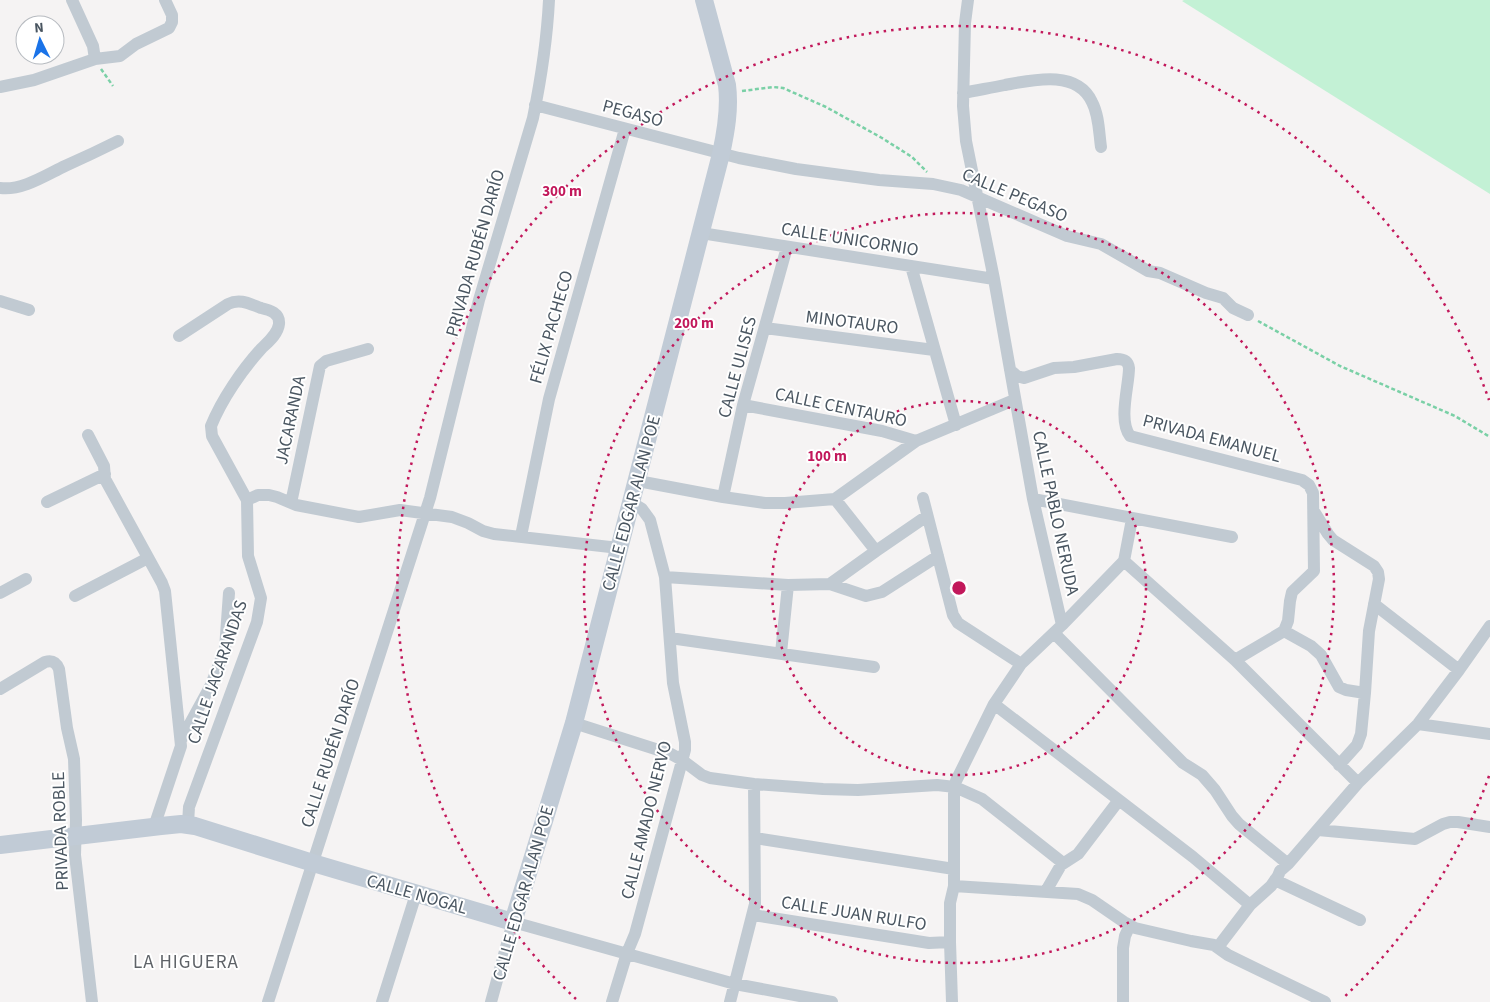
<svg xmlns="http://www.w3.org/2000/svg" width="1490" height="1002" viewBox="0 0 1490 1002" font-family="'Source Sans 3',sans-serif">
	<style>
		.green { fill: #c3f1d5 }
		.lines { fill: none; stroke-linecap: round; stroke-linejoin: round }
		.path { stroke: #7ad0a6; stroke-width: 2.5; stroke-dasharray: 4 2.5; stroke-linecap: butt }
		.street { stroke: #c1cad2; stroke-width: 12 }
		.secondary { stroke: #c1cbd6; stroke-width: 18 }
		.ring { fill: none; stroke: #c2185b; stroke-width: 2.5; stroke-dasharray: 2.5 5 }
		.labels { text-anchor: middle; stroke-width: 4; stroke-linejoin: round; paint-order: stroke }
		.street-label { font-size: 18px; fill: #4a5661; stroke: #fff }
		.neighbourhood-label { font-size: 19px; letter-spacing: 1px; fill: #5f6368; stroke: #fff }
		.centre { fill: #c2185b; stroke: #fff; stroke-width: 2.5 }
		.ring-label { font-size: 15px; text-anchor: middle; font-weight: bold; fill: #c2185b; stroke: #fff; stroke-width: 4; stroke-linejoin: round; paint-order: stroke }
	</style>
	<rect width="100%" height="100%" fill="#f5f3f3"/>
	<path class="green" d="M1184,0H1490V194L1182,1Z"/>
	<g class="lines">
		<path class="path" d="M101,69L113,86
			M742,91L773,87L783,88L826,107L882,138L912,157L927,172
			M1258,321L1340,366L1455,416L1490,437"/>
		<path class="street" d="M72,0L93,46L95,59
			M968,0L965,23L963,106L966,141L994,279L1033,499L1062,625
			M0,87L34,80L95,59L120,56L136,44L169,28L172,22V15L165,0
			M963,93C977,90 991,88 1005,85C1032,80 1077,69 1092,102C1099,115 1099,133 1101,147
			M535,105L739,158L796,169L879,180L933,184L961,190L1067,236L1101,244L1148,271L1160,273L1206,293L1223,298L1233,308L1248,315
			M0,188C22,191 46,175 65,166C83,158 100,150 118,141
			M701,233L994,279
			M911,266L956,425
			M0,301L29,310
			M765,328L934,350
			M179,336L228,304C240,298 250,304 261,308C270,310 280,313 279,324C278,334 268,342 261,349C242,370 222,399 211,426L212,436L247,500L248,556L261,598L257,622L189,807L188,824
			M1010,370L1017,376L1024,378L1054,368L1074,367L1117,359C1124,359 1128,361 1129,368C1129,386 1118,420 1130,436L1302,480L1309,485L1313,493L1314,571L1292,592L1290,601L1288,621L1284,631L1235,660
			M743,405L882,431L916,441
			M88,435L104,466L105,479L162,583L165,591L181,746L154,827
			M638,481L723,497L765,503H785L835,499L916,441L1014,400
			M723,497L743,405L787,247
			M923,498L953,615L958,623L1021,664
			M1033,499L1232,537
			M247,500L258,495H269L277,497L296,505L359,517L400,510L452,517L468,523L483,531L494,534L619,548
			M47,502L105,474
			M291,503L320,366L326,361L368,349
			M1315,513L1328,534L1333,540L1374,566L1378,572L1379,579L1369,631L1365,693
			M521,536L549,399L625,129
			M876,551L927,516
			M1124,561L1235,660L1358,783
			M665,577L788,585L830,584L876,551L835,499
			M830,584L866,596L882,592L938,556
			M0,593L26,579
			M75,596L148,558
			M1374,604L1459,670
			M1284,631L1311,646L1321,655L1339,687L1346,690L1365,693L1361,734L1357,745L1339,765
			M1054,633L1183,763L1202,775L1215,790L1232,816L1239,824L1288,864
			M670,638L874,667
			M781,653L788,585
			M0,689L45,662C52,660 56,662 59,669L67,728L74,759L76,820L75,855L92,1002
			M994,704L1193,857L1250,905
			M574,723L671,754L682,760L702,775L710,778L754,784L823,789L858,790L937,785L955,787L982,799L1063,863
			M1418,724L1490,734
			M181,740L211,685L225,649L229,593
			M1318,830L1415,839L1443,824L1450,822H1458L1490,827
			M755,838L954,869
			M1275,880L1360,920
			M954,886L1078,894L1092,900L1124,922L1135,928L1191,941L1214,945L1228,955L1325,1002
			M1046,891L1061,865L1078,854L1119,800
			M753,915L929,943L950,942
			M1218,947L1250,905L1271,886L1278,876L1280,871L1288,864L1358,783L1418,724L1459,670L1490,626
			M268,1002L430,498L479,300L533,118C541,79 547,40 549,0
			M382,1002L416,894
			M491,1002L513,922L735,984L832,1002
			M612,1002L627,953L635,934L685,750V742L673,683L665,577L650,520L642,509L632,503
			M730,1002L755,904L754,784
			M952,1002L950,942V903L954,886V792L956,781L994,704L1021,664L1062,625L1124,561L1132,519
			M1123,1002V948L1125,936L1130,925"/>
		<path class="secondary" d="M0,845L161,826L181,824L195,826L313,863L513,922L574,723L721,154C726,131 730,108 727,85L704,0"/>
	</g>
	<g class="ring">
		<circle cx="959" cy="588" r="187"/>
		<circle cx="959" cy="588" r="375"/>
		<path d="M1489 776A562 562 0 0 1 1342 999M576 999A562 562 0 1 1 1489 400"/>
	</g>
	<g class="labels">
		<g class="street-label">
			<text transform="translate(633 113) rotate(15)" y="6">PEGASO</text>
			<text transform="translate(1015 195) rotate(23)" y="6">CALLE PEGASO</text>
			<text transform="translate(850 239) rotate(9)" y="6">CALLE UNICORNIO</text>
			<text transform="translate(475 253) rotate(-74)" y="6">PRIVADA RUBÉN DARÍO</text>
			<text transform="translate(852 322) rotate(7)" y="6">MINOTAURO</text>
			<text transform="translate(551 327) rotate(-74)" y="6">FÉLIX PACHECO</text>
			<text transform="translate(737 367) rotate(-75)" y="6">CALLE ULISES</text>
			<text transform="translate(841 407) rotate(12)" y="6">CALLE CENTAURO</text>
			<text transform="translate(290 420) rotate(-78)" y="6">JACARANDA</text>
			<text transform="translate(1212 438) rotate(15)" y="6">PRIVADA EMANUEL</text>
			<text transform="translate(631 503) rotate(-75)" y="6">CALLE EDGAR ALAN POE</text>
			<text transform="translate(1056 513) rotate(78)" y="6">CALLE PABLO NERUDA</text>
			<text transform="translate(217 672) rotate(-71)" y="6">CALLE JACARANDAS</text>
			<text transform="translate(330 753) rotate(-72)" y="6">CALLE RUBÉN DARÍO</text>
			<text transform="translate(646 820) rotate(-76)" y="6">CALLE AMADO NERVO</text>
			<text transform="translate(60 831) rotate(-92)" y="6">PRIVADA ROBLE</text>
			<text transform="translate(523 893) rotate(-74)" y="6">CALLE EDGAR ALAN POE</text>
			<text transform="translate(417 894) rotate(16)" y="6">CALLE NOGAL</text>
			<text transform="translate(854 913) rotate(9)" y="6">CALLE JUAN RULFO</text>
		</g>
		<g class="neighbourhood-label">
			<text x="186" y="968">LA HIGUERA</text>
		</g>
	</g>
	<circle cx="959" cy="588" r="8" class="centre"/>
	<g class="ring-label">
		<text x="562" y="196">300 m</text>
		<text x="694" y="328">200 m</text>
		<text x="827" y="461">100 m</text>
	</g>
	<g transform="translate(40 40) rotate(355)"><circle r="24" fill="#ffffff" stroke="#b7bbc0"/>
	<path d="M0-4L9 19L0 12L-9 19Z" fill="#1a73e8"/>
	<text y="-8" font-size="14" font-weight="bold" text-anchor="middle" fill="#4a5661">N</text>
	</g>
</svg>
